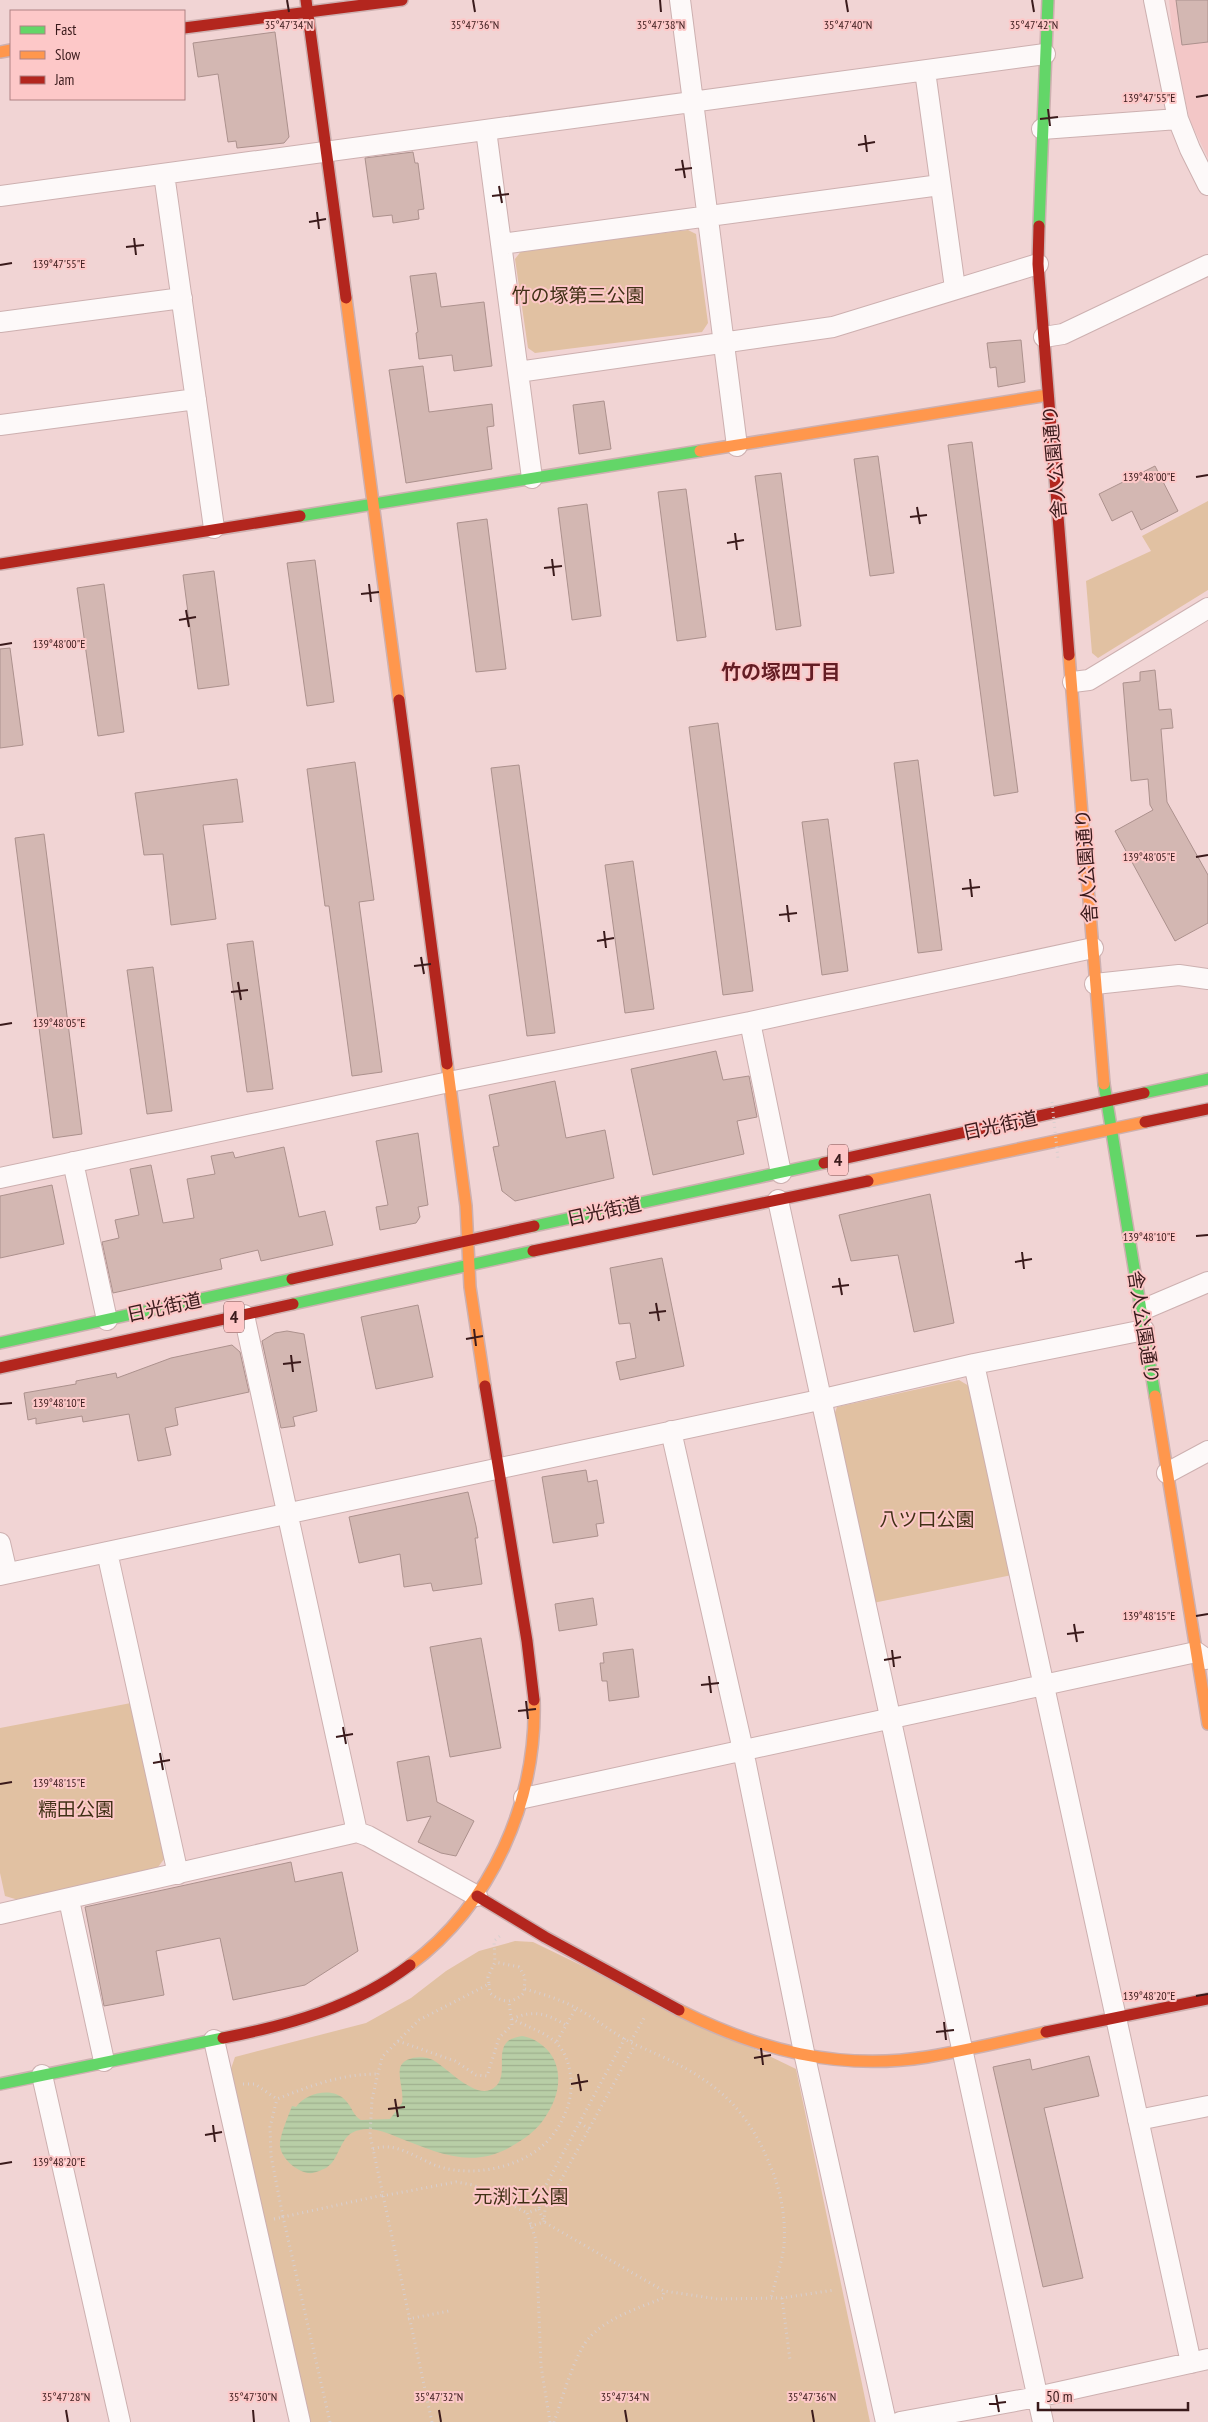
<svg xmlns="http://www.w3.org/2000/svg" width="1208" height="2422" viewBox="0 0 1208 2422" font-family="'PT Sans Narrow','Noto Sans JP',sans-serif">
	<style>
		.built { fill: #f3c7c7 }
		.green { fill: #e1c1a2 }
		.water { fill: url(#water-rules) }
		.building { fill: #d3b7b2; stroke: #ac918d }
		.lines { fill: none; stroke-linecap: round; stroke-linejoin: round }
		.street-casing { stroke: #cdb0b0; stroke-width: 22 }
		.fast-casing { stroke: #cdb0b0; stroke-width: 14 }
		.slow-casing { stroke: #cdb0b0; stroke-width: 14 }
		.jam-casing { stroke: #cdb0b0; stroke-width: 14 }
		.path { stroke: #d8cfcf; stroke-width: 3; stroke-dasharray: 1 4; stroke-linecap: butt }
		.street { stroke: #fdf9f9; stroke-width: 20 }
		.fast { stroke: #63d668; stroke-width: 11 }
		.slow { stroke: #ff974d; stroke-width: 11 }
		.jam { stroke: #b3261e; stroke-width: 11 }
		.path-bridge { stroke: #d8cfcf; stroke-width: 3; stroke-dasharray: 1 4; stroke-linecap: butt }
		.ticks { fill: none; stroke: #3a1a1b; stroke-width: 2 }
		.labels { text-anchor: middle; stroke-width: 4; stroke-linejoin: round; paint-order: stroke }
		.shield { fill: #fdc8c8; stroke: #744e4f; stroke-width: 1 }
		.shield-label { font-size: 18px; font-weight: bold; fill: #3a1a1b }
		.park-label { font-size: 19px; fill: #403015; stroke: #fdc8c8 }
		.street-label { font-size: 19px; fill: #3a1a1b; stroke: #fdc8c8 }
		.neighbourhood-label { font-size: 20px; font-weight: bold; fill: #641d24; stroke: #fdc8c8 }
		.ticks-label { font-size: 12px; text-anchor: middle; fill: #3a1a1b; stroke: #fdc8c8; stroke-width: 4; stroke-linejoin: round; paint-order: stroke }
	</style>
	<defs>
		<pattern id="water-rules" width="6" height="5" patternUnits="userSpaceOnUse" patternTransform="scale(1.25)"><rect width="6" height="5" fill="#b8cea6"/><path d="M0 2.5h6" fill="none" stroke="#9fb08e"/></pattern>
	</defs>
	<rect width="100%" height="100%" fill="#f1d4d4"/>
	<path class="built" d="M1169,0H1208V158L1190,121L1174,52Z"/>
	<path class="green" d="M688,230L696,234L708,323L702,332L535,353L528,348L515,259L522,250Z
		M1208,501V590L1098,658L1092,653L1086,581L1151,551L1142,536Z
		M959,1380L969,1386L1012,1575L873,1603L832,1421L837,1407Z
		M131,1703L165,1858L158,1867L22,1901L5,1896L0,1873V1728Z
		M515,1941L533,1942L796,2069L870,2422H309L225,2086L235,2057L366,2023L411,1998L446,1971L479,1951Z"/>
	<path class="water" d="M522,2036C536,2038 550,2049 555,2062C563,2083 555,2103 544,2119C537,2130 523,2140 512,2146C471,2170 436,2152 397,2137C385,2132 372,2127 360,2130C339,2133 341,2159 326,2168C321,2170 314,2174 308,2173C295,2171 278,2155 280,2142C282,2130 288,2117 292,2106L296,2107C306,2093 333,2086 346,2101C352,2107 354,2117 361,2120L390,2119L402,2103C404,2091 398,2079 400,2068C403,2056 424,2055 433,2060C446,2067 473,2097 490,2090C511,2081 495,2054 507,2042C511,2038 517,2037 522,2036Z"/>
	<path class="building" d="M1176,0H1208V42L1182,45Z
		M275,32L289,137L284,143L237,148L236,141L228,142L218,74L198,77L193,43Z
		M413,152L415,163H418L424,209L418,210L419,219L393,223L392,215L373,217L365,158Z
		M436,273L441,307L484,302L492,366L454,371L452,355L419,359L416,333L418,332L410,276Z
		M1021,340L1025,382L998,387L996,367L990,368L987,343Z
		M423,366L429,412L492,404L494,426L487,427L492,469L406,483L389,370Z
		M604,401L611,449L579,454L573,405Z
		M972,442L1018,792L994,796L948,445Z
		M878,456L894,573L870,576L854,459Z
		M1155,466L1178,511L1141,530L1132,511L1112,521L1099,494Z
		M781,473L801,626L776,630L755,476Z
		M686,489L706,637L677,641L658,492Z
		M587,504L601,616L572,620L558,508Z
		M487,519L506,669L476,672L457,523Z
		M315,560L334,702L307,706L287,563Z
		M214,571L229,685L198,689L183,575Z
		M104,584L124,732L98,736L77,588Z
		M10,648L23,745L0,748V649Z
		M1155,670L1159,710L1171,709L1173,728L1161,729L1167,802L1208,875V923L1175,941L1115,831L1153,810L1150,805L1148,779L1131,781L1123,683L1140,681V672Z
		M718,723L753,991L723,995L689,727Z
		M918,760L942,950L918,953L894,763Z
		M355,762L374,900L359,902L382,1072L352,1076L329,906H325L307,769Z
		M519,765L555,1033L527,1036L491,768Z
		M237,779L243,822L203,825L216,919L171,925L163,854L144,855L135,793Z
		M828,819L848,971L822,975L802,822Z
		M44,834L82,1134L53,1138L15,838Z
		M633,861L654,1009L625,1013L605,865Z
		M253,941L273,1089L247,1092L227,944Z
		M153,967L172,1111L147,1114L127,970Z
		M716,1051L723,1080L749,1076L757,1117L737,1121L744,1154L653,1175L631,1069Z
		M555,1081L566,1138L605,1130L614,1178L515,1201L502,1191L493,1147L499,1146L489,1095Z
		M418,1133L428,1205L418,1207L420,1217L416,1223L380,1230L376,1207L388,1205L376,1141Z
		M284,1147L299,1217L325,1211L333,1245L261,1261L258,1250L220,1259L222,1269L113,1293L102,1242L119,1238L115,1220L139,1215L130,1169L151,1165L163,1223L194,1218L187,1179L215,1174L211,1156L233,1152L235,1158Z
		M52,1185L64,1244L0,1258V1196Z
		M930,1194L954,1323L914,1332L898,1255L851,1261L839,1215Z
		M662,1258L684,1366L620,1380L616,1362L636,1358L630,1323L619,1324L610,1268Z
		M418,1305L433,1377L376,1389L361,1317Z
		M287,1331L304,1334L317,1411L293,1417L295,1426L281,1428L262,1341L275,1333Z
		M232,1345L240,1352L249,1392L175,1408L178,1425L165,1428L171,1455L138,1461L129,1414L83,1422L82,1416L36,1424V1418L28,1420L24,1393L76,1384V1381L116,1373L117,1378L171,1358Z
		M586,1470L588,1482L597,1480L604,1523L596,1524L598,1536L553,1543L542,1477Z
		M468,1492L476,1526L478,1538H475L482,1584L433,1591L431,1583L404,1587L400,1554L359,1563L349,1517Z
		M593,1598L597,1625L559,1631L555,1604Z
		M481,1638L501,1748L450,1757L430,1647Z
		M633,1649L639,1697L609,1701L607,1681H602L600,1663H604L603,1653Z
		M429,1756L437,1802L474,1821L456,1856L441,1853L418,1842L431,1816L407,1821L397,1762Z
		M291,1862L295,1882L342,1872L358,1951L305,1985L233,2000L220,1938L156,1951L164,1995L104,2006L85,1907Z
		M1089,2056L1099,2096L1044,2108L1083,2278L1043,2287L993,2067L1030,2059L1032,2070Z"/>
	<g class="lines">
		<defs>
			<path id="street" d="M680,0L737,446
				M1154,0L1178,119L1190,149L1208,185
				M925,71L955,288
				M1042,129L1178,119
				M486,130L532,478
				M164,174L214,528
				M0,196L1045,54
				M501,244L940,185
				M0,322L182,298
				M1044,337L1063,334L1208,265
				M518,372L833,327L1038,264
				M0,425L196,399
				M1073,682L1089,680L1208,608
				M1095,984L1179,975L1208,979
				M750,1022L781,1173
				M73,1162L107,1320
				M0,1178L449,1082L750,1022L1093,948
				M778,1200L1043,2422
				M1142,1310L1208,1282
				M244,1315L357,1832
				M974,1364L1191,2363
				M671,1431L743,1750L805,2057L886,2422
				M1167,1473L1208,1451
				M0,1543L7,1573
				M107,1552L178,1874
				M0,1575L819,1400L974,1364L1144,1330
				M524,1798L1196,1652L1206,1659
				M69,1900L104,2061
				M0,1914L357,1832L368,1836L477,1896
				M214,2040L300,2422
				M42,2075L120,2422
				M1138,2120L1208,2106
				M900,2422L1037,2397L1208,2359"/>
			<path id="fast" d="M1039,226L1048,0
				M300,516L700,451
				M1104,1084L1155,1396
				M1144,1093L1208,1079
				M534,1226L824,1163
				M293,1304L533,1251
				M0,1343L292,1279
				M0,2084L223,2038"/>
			<path id="slow" d="M0,52L11,50
				M346,298L399,700
				M700,451L1048,395
				M1069,655L1104,1084
				M447,1064L466,1206L470,1287L485,1386
				M868,1181L1145,1122
				M1155,1396L1208,1724
				M410,1965C492,1904 537,1801 534,1700
				M679,2010C758,2050 839,2071 927,2057C967,2050 1007,2041 1046,2032"/>
			<path id="jam" d="M306,0L346,298
				M184,28L402,0
				M1039,226L1038,264L1069,655
				M0,564L300,516
				M399,700L447,1064
				M1145,1122L1208,1109
				M824,1163L1144,1093
				M533,1251L868,1181
				M292,1279L534,1226
				M0,1368L293,1304
				M485,1386L527,1641L534,1700
				M477,1896L545,1937L679,2010
				M1046,2032L1208,1999
				M223,2038C290,2025 354,2007 410,1965"/>
		</defs>
		<use href="#street" class="street-casing"/>
		<use href="#fast" class="fast-casing"/>
		<use href="#slow" class="slow-casing"/>
		<use href="#jam" class="jam-casing"/>
		<path class="path" d="M489,1984L490,1993C502,2003 512,2004 524,1993L525,1977L519,1967L495,1962
			M525,1989C543,1994 562,2000 578,2009C598,2020 616,2036 636,2045C702,2073 742,2096 770,2165C781,2191 786,2218 784,2246C782,2263 775,2281 771,2298
			M512,2019C533,2009 549,2014 567,2026
			M398,2041L455,2061L476,2075L487,2076L499,2038L512,2025L509,2002
			M557,2041L576,2008
			M631,2041L644,2018
			M243,2084H255L277,2099C310,2086 341,2074 377,2074
			M580,2123L589,2129
			M373,2149C396,2141 416,2158 437,2166C475,2179 532,2166 555,2132C568,2113 575,2091 569,2067C562,2036 538,2032 512,2019
			M382,2196L456,2182L473,2185L527,2213
			M539,2209L544,2222L664,2291L718,2299L782,2298L834,2290
			M274,2219L283,2217L271,2156L270,2127L277,2099
			M530,2226L544,2222L545,2209L635,2045
			M782,2298L790,2360
			M408,2319L449,2311
			M330,2422L283,2217L383,2195
			M432,2422L370,2135L372,2099L382,2057L419,2020L489,1984L488,1977L495,1962L494,1941L500,1936
			M550,2422L541,2366L536,2240L527,2213L539,2209L540,2196L625,2038
			M554,2422C562,2400 575,2351 591,2336C609,2317 639,2308 663,2298L664,2291"/>
		<use href="#street" class="street"/>
		<use href="#fast" class="fast"/>
		<use href="#slow" class="slow"/>
		<use href="#jam" class="jam"/>
		<path class="path-bridge" d="M1052,1102L1058,1159"/>
	</g>
	<path class="ticks" d="M287,0L289,12M473,0L475,12M660,0L661,12M846,0L848,12M1032,0L1034,12M1196,97L1208,95M1048,109L1050,126M1040,119L1058,117M865,135L867,152M858,145L875,142M682,160L685,178M675,170L692,168M499,186L502,203M492,196L509,194M317,212L319,229M309,222L326,219M134,238L136,255M126,247L144,245M0,265L12,263M1196,477L1208,475M917,507L920,524M910,517L927,515M735,533L737,550M727,543L744,540M552,559L554,576M544,568L562,566M369,584L371,602M361,594L379,592M186,610L189,627M179,620L196,617M0,645L12,643M1196,857L1208,855M970,879L972,897M962,889L980,887M787,905L789,922M779,915L797,913M604,931L606,948M597,941L614,938M421,957L424,974M414,966L431,964M238,982L241,1000M231,992L248,990M0,1025L12,1023M1196,1236L1208,1235M1022,1252L1024,1269M1015,1262L1032,1259M839,1278L842,1295M832,1287L849,1285M656,1303L659,1321M649,1313L666,1311M474,1329L476,1346M466,1339L483,1336M291,1355L293,1372M283,1364L301,1362M0,1404L12,1403M1196,1616L1208,1614M1074,1624L1077,1642M1067,1634L1084,1632M892,1650L894,1667M884,1660L901,1657M709,1676L711,1693M701,1685L719,1683M526,1701L528,1719M518,1711L536,1709M343,1727L346,1744M336,1737L353,1734M160,1753L163,1770M153,1763L170,1760M0,1784L12,1782M1196,1996L1208,1994M944,2022L946,2040M936,2032L954,2030M761,2048L763,2065M754,2058L771,2055M578,2074L581,2091M571,2084L588,2081M395,2099L398,2117M388,2109L405,2107M213,2125L215,2142M205,2135L222,2132M0,2164L12,2162M996,2395L999,2412M989,2404L1006,2402M66,2410L68,2422M253,2410L254,2422M439,2410L441,2422M625,2410L627,2422M812,2410L814,2422"/>
	<g class="labels">
		<g class="shield">
			<rect x="828" y="1144.5" width="20" height="31" rx="4"/>
			<rect x="224" y="1301.5" width="20" height="31" rx="4"/>
		</g>
		<g class="shield-label">
			<text x="838" y="1166">4</text>
			<text x="234" y="1323">4</text>
		</g>
		<g class="park-label">
			<text x="578" y="302">竹の塚第三公園</text>
			<text x="927" y="1526">八ツ口公園</text>
			<text x="76" y="1816">糯田公園</text>
			<text x="521" y="2203">元渕江公園</text>
		</g>
		<g class="street-label">
			<text transform="translate(1054 462) rotate(-95)" y="7">舎人公園通り</text>
			<text transform="translate(1086 866) rotate(-94)" y="7">舎人公園通り</text>
			<text transform="translate(1000 1125) rotate(-12)" y="7">日光街道</text>
			<text transform="translate(604 1211) rotate(-12)" y="7">日光街道</text>
			<text transform="translate(164 1307) rotate(-12)" y="7">日光街道</text>
			<text transform="translate(1144 1327) rotate(81)" y="7">舎人公園通り</text>
		</g>
		<g class="neighbourhood-label">
			<text x="781" y="679">竹の塚四丁目</text>
		</g>
	</g>
	<g class="ticks-label">
		<text x="289" y="29">35°47'34"N</text>
		<text x="475" y="29">35°47'36"N</text>
		<text x="661" y="29">35°47'38"N</text>
		<text x="848" y="29">35°47'40"N</text>
		<text x="1034" y="29">35°47'42"N</text>
		<text x="1149" y="102">139°47'55"E</text>
		<text x="59" y="268">139°47'55"E</text>
		<text x="1149" y="481">139°48'00"E</text>
		<text x="59" y="648">139°48'00"E</text>
		<text x="1149" y="861">139°48'05"E</text>
		<text x="59" y="1027">139°48'05"E</text>
		<text x="1149" y="1241">139°48'10"E</text>
		<text x="59" y="1407">139°48'10"E</text>
		<text x="1149" y="1620">139°48'15"E</text>
		<text x="59" y="1787">139°48'15"E</text>
		<text x="1149" y="2000">139°48'20"E</text>
		<text x="59" y="2166">139°48'20"E</text>
		<text x="66" y="2401">35°47'28"N</text>
		<text x="253" y="2401">35°47'30"N</text>
		<text x="439" y="2401">35°47'32"N</text>
		<text x="625" y="2401">35°47'34"N</text>
		<text x="812" y="2401">35°47'36"N</text>
	</g>
	<rect x="10" y="10" width="175" height="90" fill="#fdc8c8" stroke="#af8283"/>
	<rect x="20" y="26" width="25" height="8" fill="#63d668" stroke="#af8283"/>
	<text x="55" y="35" font-size="15" fill="#3a1a1b">Fast</text>
	<rect x="20" y="51" width="25" height="8" fill="#ff974d" stroke="#af8283"/>
	<text x="55" y="60" font-size="15" fill="#3a1a1b">Slow</text>
	<rect x="20" y="76" width="25" height="8" fill="#b3261e" stroke="#af8283"/>
	<text x="55" y="85" font-size="15" fill="#3a1a1b">Jam</text>
	<path d="M1038 2402v8h150v-8" fill="none" stroke="#3a1a1b" stroke-width="2.5"/>
	<text x="1046" y="2402" font-size="15" fill="#3a1a1b" stroke="#fdc8c8" stroke-width="4" paint-order="stroke">50 m</text>
</svg>
